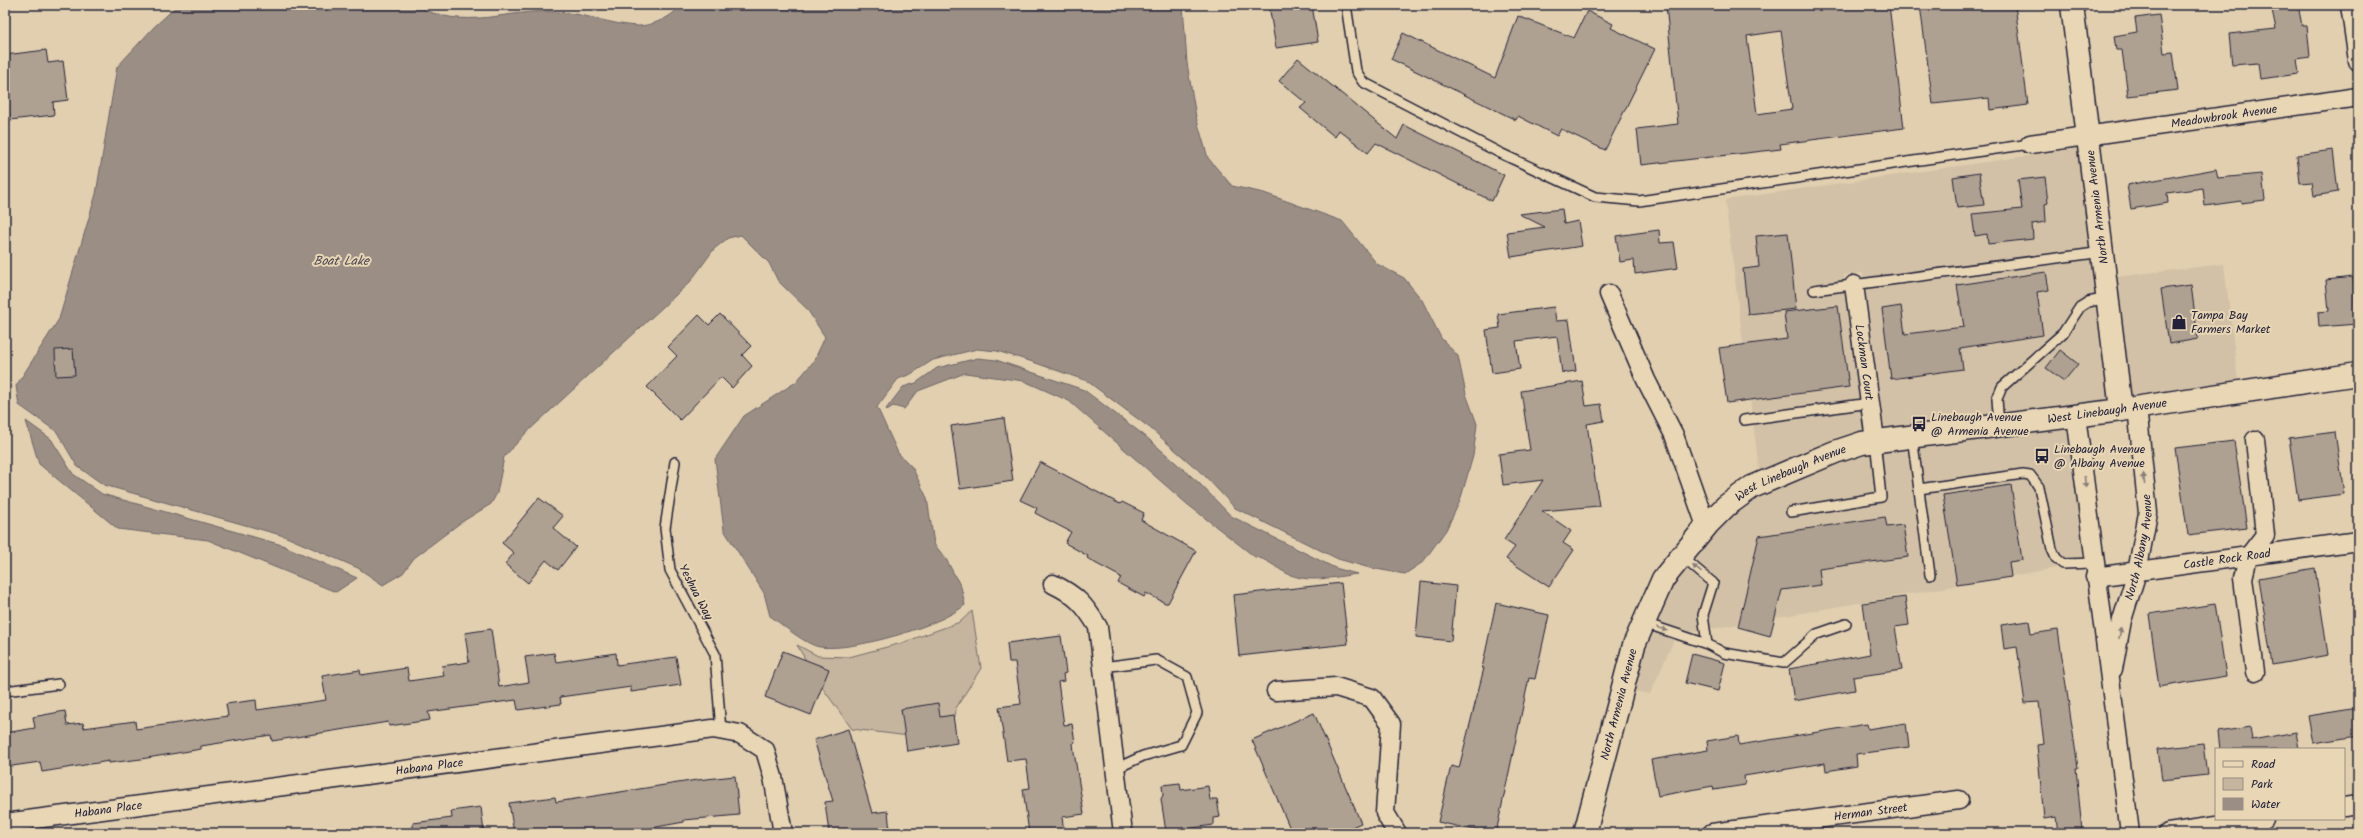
<svg xmlns="http://www.w3.org/2000/svg" width="2363" height="838" viewBox="0 0 2363 838" font-family="Kalam,sans-serif">
	<style>
		.built { fill: #d2c1a6 }
		.green { fill: #c5b59e; stroke: #746c6c }
		.water { fill: #9b8f85; stroke: #6b6367 }
		.building { fill: #afa191; stroke: #22223b; fill-rule: evenodd }
		.lines { fill: none; stroke-linecap: round; stroke-linejoin: round }
		.service-casing { stroke: #22223b; stroke-width: 12 }
		.minor-casing { stroke: #22223b; stroke-width: 21 }
		.tertiary-casing { stroke: #22223b; stroke-width: 25 }
		.secondary-casing { stroke: #22223b; stroke-width: 25 }
		.service { stroke: #e9d6b4; stroke-width: 9 }
		.minor { stroke: #e9d6b4; stroke-width: 18 }
		.tertiary { stroke: #e9d6b4; stroke-width: 22 }
		.secondary { stroke: #e9d6b4; stroke-width: 22 }
		.oneway { fill: #867c78 }
		.labels { text-anchor: middle; stroke-width: 4; stroke-linejoin: round; paint-order: stroke }
		.street-label { font-size: 12px; fill: #22223b; stroke: #e9d6b4 }
		.poi-label { font-size: 12px; fill: #22223b; stroke: #e9d6b4; text-anchor: start }
		.water-label { font-size: 13px; font-style: italic; fill: #464351; stroke: #e9d6b4 }
	</style>
	<rect width="100%" height="100%" fill="#e1cfaf"/>
	<filter id="ink" filterUnits="userSpaceOnUse"><feTurbulence type="fractalNoise" baseFrequency=".025" numOctaves="2"/><feDisplacementMap in="SourceGraphic" scale="8" xChannelSelector="R" yChannelSelector="G"/><feConvolveMatrix kernelMatrix="1 2 1 2 8 2 1 2 1" color-interpolation-filters="sRGB"/></filter>
	<g filter="url(#ink)">
		<path class="built" d="M2081,148L2093,279H2096L2110,400L1884,428L1863,273L1844,275L1864,432L1755,474L1759,470L1725,200Z
			M2224,264L2238,381L2129,397L2115,277Z
			M2068,428L2084,563L1676,635L1650,694L1633,691L1644,650L1672,586L1711,536L1718,532L1717,529L1732,515L1757,497L1838,463L1878,451Z"/>
		<path class="green" d="M972,611L981,668L956,708L953,719L909,736L852,729L819,683L797,645L818,656L849,657L902,643L960,622Z"/>
		<path class="water" d="M178,5H414C468,33 505,8 557,12C584,13 611,25 638,26C651,26 674,17 680,5H1183L1187,63L1196,117L1208,158L1232,186L1264,193L1342,221L1377,264L1404,278L1422,300L1441,338L1458,356L1466,394L1477,424L1473,456L1460,501L1446,530L1423,562L1405,574L1370,568L1338,559L1235,508L1205,476L1150,428L1087,381L1033,362L997,351L977,349L933,360L911,374L898,379L877,407L898,453L912,467L927,498L934,544L946,559L961,587L965,605C941,626 851,652 820,647C806,645 783,625 770,616L764,593L724,530L715,459L744,416L796,382L814,361L825,337L807,309L778,281L769,263L741,235L728,238L714,249L690,282L526,433L504,457L497,493L491,504L460,523L414,558L403,573L383,585L358,568L284,536L104,485L77,466L57,432L19,405L16,386L59,319L96,194L117,67L154,27Z
			M978,358L996,360L1084,390L1145,436L1199,483L1231,516L1335,568L1357,574C1334,577 1308,584 1286,573C1275,567 1267,559 1255,557L1187,504L1069,401L1024,381L965,373L918,391L904,409L893,406L887,410L886,409L903,387L916,383L937,368Z
			M26,421L51,439L73,474L102,494L282,545L357,578L336,592L208,540L118,529L39,464Z"/>
		<path class="building" d="M1269,5H1312L1318,42L1276,48Z
			M1666,5H1889L1904,128L1780,144L1781,149L1641,165L1637,129L1678,124ZM1781,31L1792,109L1757,114L1747,36Z
			M1920,5H2015L2028,105L1990,110L1989,98L1933,104Z
			M2271,5H2298L2302,26H2307L2310,57L2297,59L2299,74L2260,79L2258,63L2232,65L2229,34L2276,29Z
			M1587,11L1613,24L1611,28L1655,49L1605,150L1561,129L1557,136L1518,116L1516,120L1391,59L1403,33L1495,78L1518,16L1574,38Z
			M2159,15L2164,53L2173,52L2178,90L2128,96L2122,50H2116L2114,36L2137,32L2135,18Z
			M46,50L48,63L63,61L68,100L53,102L54,115L10,120L7,94L5,95V55Z
			M1298,58L1397,139L1404,125L1504,175L1492,201L1376,143L1368,153L1339,130L1335,137L1300,108L1306,103L1279,81Z
			M2333,150L2338,192L2314,196L2312,182L2300,183L2297,155Z
			M2216,169L2218,178L2262,174L2265,200L2241,203V201L2205,206L2203,188L2167,193L2168,203L2131,209L2127,185Z
			M1979,173L1984,205L1957,208L1953,177Z
			M2045,177L2048,203L2045,204L2046,222L2032,224L2033,239L1988,244L1987,234L1975,236L1972,214L2022,209L2018,180Z
			M1562,209L1564,224L1578,221L1582,246L1511,257L1507,232L1545,227L1519,214Z
			M1659,230L1660,243L1674,242L1678,268L1635,274L1634,260L1620,262L1616,236Z
			M1788,233L1796,309L1748,314L1743,269L1759,267L1756,236Z
			M2046,272L2049,290L2037,292L2043,335L1960,348L1963,369L1891,379L1882,309L1901,306L1905,334L1964,327L1957,285Z
			M2353,277L2357,324L2319,327L2318,312L2329,311L2326,280Z
			M2191,285L2198,339L2169,344L2161,289Z
			M1838,306L1849,387L1727,403L1719,348L1787,339L1784,312Z
			M1554,307L1556,321L1569,320L1576,371L1562,373L1557,336L1516,341L1520,369L1492,373L1486,330L1500,328L1498,314Z
			M720,314L751,346L742,355L752,366L732,388L721,377L680,420L647,387L677,356L668,347L699,315L709,325Z
			M73,349L75,375L56,376L55,350Z
			M2060,350L2078,364L2064,381L2046,368Z
			M1582,381L1586,406L1601,404L1604,421L1587,424L1599,506L1542,511L1571,531L1563,543L1574,550L1549,587L1506,559L1515,547L1504,540L1543,480L1503,485L1499,454L1530,450L1521,391Z
			M1004,418L1013,481L960,489L951,426Z
			M2335,432L2344,494L2298,500L2289,438Z
			M2234,441L2247,528L2188,535L2175,448Z
			M1040,462L1120,504L1122,502L1144,513L1141,520L1196,551L1168,603H1165L1146,593L1144,597L1118,583L1121,577L1095,563L1087,558L1088,556L1065,543L1071,532L1035,513L1037,508L1020,500Z
			M2011,485L2022,560L2009,562L2011,577L1957,585L1943,495Z
			M539,498L563,516L553,528L576,547L558,570L546,560L528,583L505,564L514,553L502,543Z
			M1885,517L1887,527L1903,525L1908,557L1819,569L1821,585L1782,590L1770,636L1738,627L1759,536Z
			M2315,568L2328,655L2272,665L2259,578Z
			M1421,582L1456,586L1451,641L1416,637Z
			M1341,583L1348,644L1239,656L1233,595Z
			M1905,597L1909,625L1895,627L1902,670L1853,677L1855,690L1794,701L1789,669L1870,654L1863,603Z
			M1496,603L1549,615L1535,679L1529,678L1496,833H1488L1438,822L1451,766L1459,768L1484,668H1482Z
			M2215,604L2226,676L2159,687L2149,614Z
			M2029,621L2031,634L2058,630L2078,768H2076L2082,831L2058,833L2056,817L2044,819L2037,745L2044,744L2039,702L2025,703L2017,647L2004,649L2001,625Z
			M491,629L499,687L529,682L525,657L554,653L556,662L616,653L617,665L676,657L681,685L631,692V687L560,697L561,704L518,710L516,700L428,712L430,720L389,726L388,722L272,741L271,735L201,746V749L141,759L109,763V761L42,772L40,762L5,767V733L35,728L33,717L65,711L67,725L83,723L84,728L135,721L136,729L228,716L226,704L256,700L257,710L326,700L322,676L360,670L361,675L407,668L409,681L444,676L442,666L469,662L465,633Z
			M1061,636L1066,673L1063,674L1064,681L1058,682L1064,725L1072,724L1075,742L1073,743L1074,752L1084,814L1062,817L1064,833H1029L1023,789L1030,788L1026,759L1007,761L999,707L1021,704L1015,662H1009L1007,643Z
			M783,651L829,669L811,715L765,697Z
			M1692,654L1725,663L1718,691L1685,683Z
			M938,703L940,717L953,715L957,743L907,751L901,709Z
			M2358,708V736L2313,743L2308,716Z
			M1314,713L1361,823L1338,833H1292L1252,740Z
			M1906,723L1909,747L1856,754L1857,766L1826,771L1825,763L1744,776L1745,785L1714,790L1713,786L1658,796L1651,760L1708,750L1707,741L1738,736L1739,745L1867,724L1868,729Z
			M2250,727L2252,740L2296,732L2299,749H2220L2218,732Z
			M848,729L872,813L888,811L890,833H829L825,802L833,801L814,740Z
			M2203,744L2207,775L2162,780L2158,749Z
			M735,776L739,815L684,820V822L624,833H514L509,803L555,797L556,802L697,780Z
			M1180,783L1181,790L1208,786L1210,800L1217,799L1220,817L1213,818V825L1166,832L1161,799L1163,795L1162,785Z
			M481,807L484,833H413V823L452,818L451,811Z"/>
		<g class="lines">
			<defs>
				<path id="service" d="M1346,5L1356,71L1363,82L1500,153L1595,197L1639,201L2030,144
					M1814,290L2103,252
					M1744,420L1870,403
					M1999,425L1997,399L2002,387L2063,333L2080,307L2088,302L2108,298
					M1912,436L1930,575
					M675,462L665,528L670,570L715,654L721,731
					M1919,489L2023,474L2030,475L2039,487L2052,549L2056,558L2063,564L2094,563
					M1791,512L1881,497L1875,440
					M1681,556L1713,583L1703,615L1707,644L1724,653L1784,663L1817,634L1846,624
					M1644,623L1707,644
					M1103,667L1156,660L1187,677L1197,713L1181,745L1143,756L1115,769
					M5,691L59,684"/>
				<g id="minor">
					<path d="M2350,5L2358,61"/>
					<path id="s1" d="M2030,144L2358,97"/>
					<path id="s2" d="M1854,285L1875,440"/>
					<path d="M1609,294L1646,380L1674,435L1706,526"/>
					<path d="M2076,416L2130,833"/>
					<path id="s3" d="M2095,577L2358,541"/>
					<path d="M1053,584C1076,595 1085,605 1098,627L1123,833"/>
					<path id="s4" d="M2113,669L2122,620L2137,572L2148,513L2137,407"/>
					<path d="M2255,672L2243,578L2248,557L2265,535L2255,440"/>
					<path d="M1276,691L1336,687L1372,698L1391,724L1385,813L1397,833"/>
					<path d="M2344,807L2358,805"/>
					<path id="s5" d="M5,823L713,729L740,734L765,750L773,777L783,833"/>
					<path id="s6" d="M1712,833L1959,800"/>
					<path d="M2168,833L2264,819"/>
				</g>
				<path id="tertiary" d="M2121,410L2358,374"/>
				<g id="secondary">
					<path id="s7" d="M1585,833L1634,645L1663,579L1708,524L1726,506L1752,487L1835,452L1862,443L2121,410L2072,5"/>
				</g>
			</defs>
			<use href="#service" class="service-casing"/>
			<use href="#minor" class="minor-casing"/>
			<use href="#tertiary" class="tertiary-casing"/>
			<use href="#secondary" class="secondary-casing"/>
			<use href="#service" class="service"/>
			<use href="#minor" class="minor"/>
			<use href="#tertiary" class="tertiary"/>
			<use href="#secondary" class="secondary"/>
		</g>
		<defs><path id="oneway-solid" d="M-6-.8H1V-3.2L6.5 0L1 3.2V.8H-6Z"/></defs>
		<g class="oneway">
			<use href="#oneway-solid" transform="translate(2144 479) rotate(-96)"/>
			<use href="#oneway-solid" transform="translate(2085 482) rotate(84)"/>
			<use href="#oneway-solid" transform="translate(1697 569) rotate(-140)"/>
			<use href="#oneway-solid" transform="translate(1662 629) rotate(19)"/>
			<use href="#oneway-solid" transform="translate(2120 633) rotate(-80)"/>
		</g>
	</g>
	<defs>
		<symbol id="shop-bare" viewBox="-9 -9 18 18"><path d="M-5-2.5h2.3a2.7 3.5 0 0 1 5.4 0H5L5.5 6h-11ZM-1.5-2.5h3a1.5 2.3 0 0 0-3 0Z" fill="#22223b" stroke="#e9d6b4" stroke-width="2.5" paint-order="stroke"/></symbol>
		<symbol id="bus-bare" viewBox="-9 -9 18 18"><path d="M-5-6H5V4H4V6H2V4H-2V6H-4V4H-5ZM-3.5-4V0h7V-4ZM-3.5 1.2v1.5H-2V1.2ZM2 1.2v1.5H3.5V1.2Z" fill="#22223b" stroke="#e9d6b4" stroke-width="2.5" paint-order="stroke"/></symbol>
	</defs>
	<g fill-rule="evenodd">
		<use href="#shop-bare" x="2168" y="311" width="22" height="22"/>
		<use href="#bus-bare" x="1908" y="413" width="22" height="22"/>
		<use href="#bus-bare" x="2031" y="445" width="22" height="22"/>
	</g>
	<g class="labels">
		<g class="street-label">
			<text dy="4" stroke="none"><textPath href="#s1" startOffset="196">Meadowbrook Avenue</textPath></text>
			<text transform="translate(2097 207) rotate(-97)" y="4">North Armenia Avenue</text>
			<text dy="4" stroke="none"><textPath href="#s2" startOffset="78">Lockman Court</textPath></text>
			<text transform="translate(2107 411) rotate(-8)" y="4">West Linebaugh Avenue</text>
			<text dy="4" stroke="none"><textPath href="#s7" startOffset="436">West Linebaugh Avenue</textPath></text>
			<text dy="4" stroke="none"><textPath href="#s4" startOffset="125">North Albany Avenue</textPath></text>
			<text dy="4" stroke="none"><textPath href="#s3" startOffset="133">Castle Rock Road</textPath></text>
			<text transform="translate(696 592) rotate(63)" y="4">Yeshua Way</text>
			<text dy="4" stroke="none"><textPath href="#s7" startOffset="133">North Armenia Avenue</textPath></text>
			<text dy="4" stroke="none"><textPath href="#s5" startOffset="428">Habana Place</textPath></text>
			<text dy="4" stroke="none"><textPath href="#s5" startOffset="104">Habana Place</textPath></text>
			<text dy="4" stroke="none"><textPath href="#s6" startOffset="160">Herman Street</textPath></text>
		</g>
		<g class="poi-label">
			<text x="2191" y="319">Tampa Bay<tspan x="2191" dy="14">Farmers Market</tspan></text>
			<text x="1931" y="421">Linebaugh Avenue<tspan x="1931" dy="14">@ Armenia Avenue</tspan></text>
			<text x="2054" y="453">Linebaugh Avenue<tspan x="2054" dy="14">@ Albany Avenue</tspan></text>
		</g>
		<g class="water-label">
			<text x="341" y="265">Boat Lake</text>
		</g>
	</g>
	<rect width="2363" height="838" fill="none" stroke="#e9d6b4" stroke-width="20"/>
	<rect x="10" y="10" width="2343" height="818" fill="none" stroke="#22223b" stroke-width="1.5" filter="url(#ink)"/>
	<rect x="2215" y="748" width="130" height="72" fill="#e9d6b4" stroke="#998e84"/>
	<rect x="2223" y="761" width="20" height="6" fill="#e9d6b4" stroke="#998e84"/>
	<text x="2251" y="768" font-size="12" fill="#22223b">Road</text>
	<rect x="2223" y="778" width="20" height="12" fill="#c5b59e" stroke="#998e84"/>
	<text x="2251" y="788" font-size="12" fill="#22223b">Park</text>
	<rect x="2223" y="798" width="20" height="12" fill="#9b8f85" stroke="#998e84"/>
	<text x="2251" y="808" font-size="12" fill="#22223b">Water</text>
</svg>
